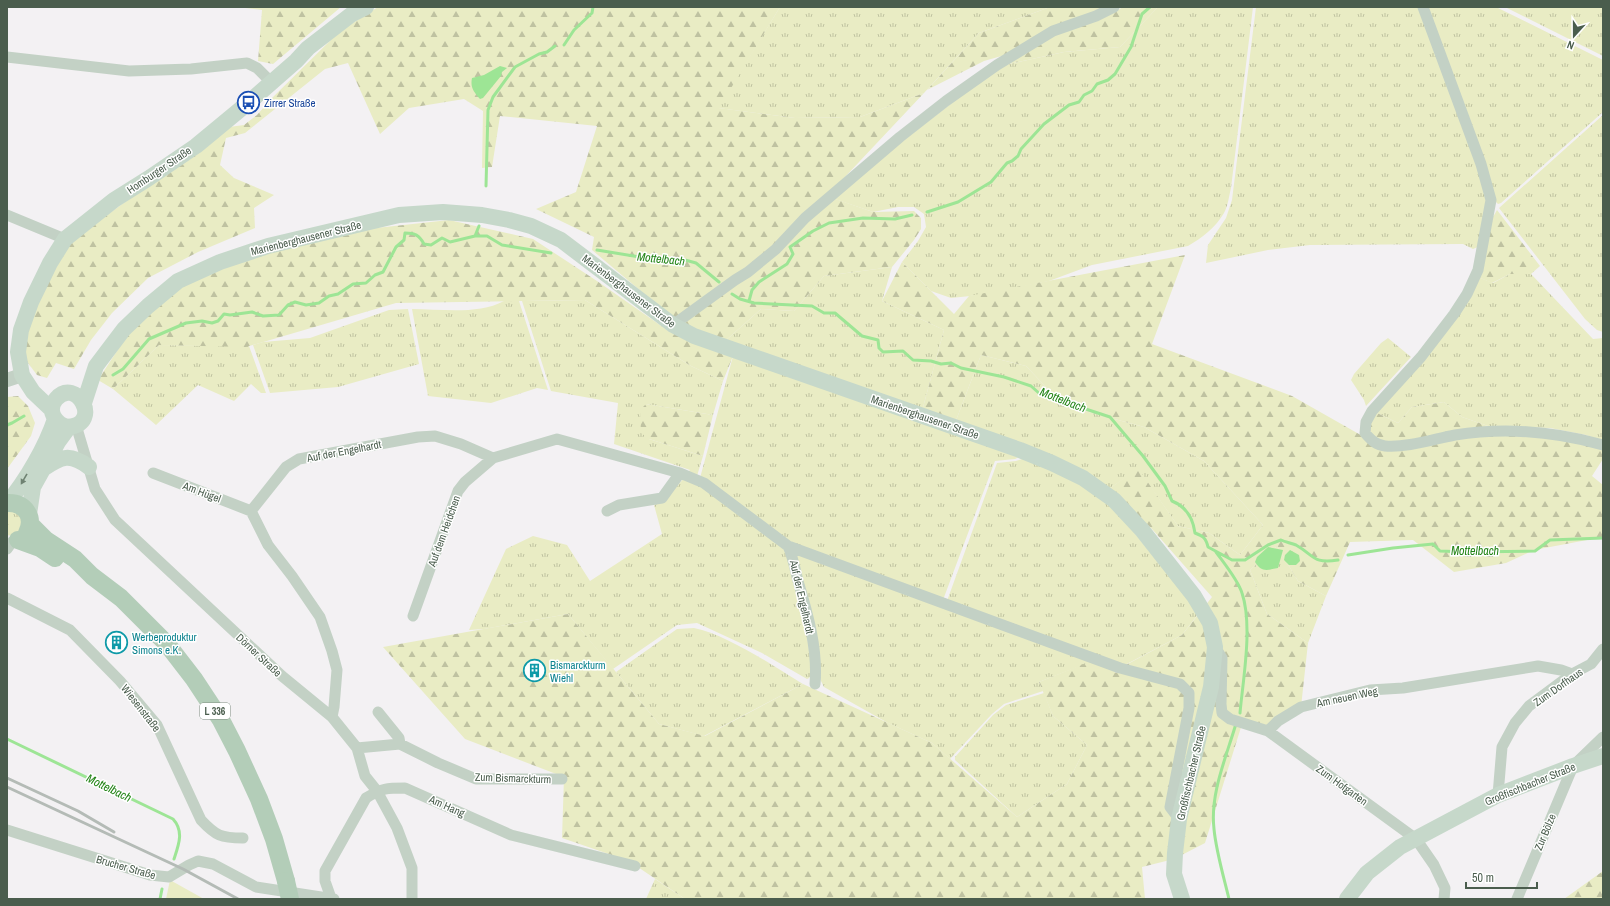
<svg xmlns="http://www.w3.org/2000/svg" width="1610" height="906" viewBox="0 0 1610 906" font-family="'Archivo Narrow',sans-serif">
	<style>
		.grass { fill: url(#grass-tufts) }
		.forest { fill: url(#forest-firs) }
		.green { fill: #e9ecc4 }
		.water { fill: #9de595 }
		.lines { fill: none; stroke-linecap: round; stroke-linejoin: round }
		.stream { stroke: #9de595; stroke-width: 3 }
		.minor { stroke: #c3d1c5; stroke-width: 11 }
		.tertiary { stroke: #c3d1c5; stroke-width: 14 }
		.secondary { stroke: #c6d8ca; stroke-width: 16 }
		.primary { stroke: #b3cdb8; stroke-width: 18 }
		.rail { stroke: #b4bbb6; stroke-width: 3 }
		.primary-bridge { stroke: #b3cdb8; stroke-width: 18 }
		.oneway { fill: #6f8272 }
		.labels { text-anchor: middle; stroke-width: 3; stroke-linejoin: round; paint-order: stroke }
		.shield { fill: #fff; stroke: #808e82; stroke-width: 1 }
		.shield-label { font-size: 10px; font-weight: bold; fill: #4a5d4d }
		.transit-label { font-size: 11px; fill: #164399; stroke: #fff; text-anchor: start }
		.street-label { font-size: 11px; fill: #4a5d4d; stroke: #fff }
		.culture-label { font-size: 11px; fill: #0d838f; stroke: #fff; text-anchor: start }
		.water-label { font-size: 12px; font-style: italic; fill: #238417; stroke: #fff }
	</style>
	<defs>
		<pattern id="grass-tufts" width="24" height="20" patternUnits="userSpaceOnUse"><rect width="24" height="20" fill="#e9ecc4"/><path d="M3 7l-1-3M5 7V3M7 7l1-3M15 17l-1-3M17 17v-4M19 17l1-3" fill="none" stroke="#bfc2a1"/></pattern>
		<pattern id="forest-firs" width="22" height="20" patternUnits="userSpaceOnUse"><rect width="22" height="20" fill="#e9ecc4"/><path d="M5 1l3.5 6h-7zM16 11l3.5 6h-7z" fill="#bfc2a1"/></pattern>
	</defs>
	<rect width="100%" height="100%" fill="#f3f1f3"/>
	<path class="grass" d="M780,7H1050L979,33L924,93L860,117L795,118L718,108Z
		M1158,7H1253L1231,188C1229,196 1228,206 1224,213C1216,227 1202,238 1188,246L1092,265L1049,281L980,295L951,298L931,291L902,262L918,241L926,227L924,214L914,207H898L873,212L832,198L874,163L1000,66L1064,52L1120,47Z
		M1256,7H1383V8L1420,7L1475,159L1487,203L1480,246L1473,249L1463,244L1310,245L1268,250L1206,263L1208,245L1226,218L1232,200Z
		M1426,7H1496L1603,60V112L1501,203L1498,204L1494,200Z
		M1505,7H1603V56Z
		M1603,115V332L1597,330L1585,319L1499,208Z
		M892,267L882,301L944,330L922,411L724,342L761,309L794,311L824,276Z
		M1510,274H1531L1593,339L1603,338V441L1586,435L1550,428L1488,426L1462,417L1444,402L1412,407L1398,423L1375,412L1478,277L1493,283Z
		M585,300L691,366L723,381L713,415L646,404L649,439L703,456L697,476L688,472L690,470L614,444L618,403L551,391L522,301Z
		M504,301H519L548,390L537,388L491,403L428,396L412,309C441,309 478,315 504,301Z
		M408,309L419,364L338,387L270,393L253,345L263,342L310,338L389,310Z
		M1388,338L1411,357L1366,406L1364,400L1351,380L1354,374L1381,343Z
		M159,345L249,346L266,393H261L251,384L234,401L198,385L156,425L113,389Z
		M981,355L1026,366L1063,405L1144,427L1204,461L1263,525L1240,555L1209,533L1178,526L1138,469L1109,489L955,423Z
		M733,356L1021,456L1015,459L995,461L943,600L796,546L700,478Z
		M1025,458L1068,476L1112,505L1199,613L1182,635L1123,666L947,601L997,463L1016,461Z
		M684,478L711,491L784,546L804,611L812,674L809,678L807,679L762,653L697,623L677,625L613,669L568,614L484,629L469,630L506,549L533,536L567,545L590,581L662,534L654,505L664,501Z
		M10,510L21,515V530L12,536L7,535V511Z
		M1277,546L1298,581L1326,596L1308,643L1267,614L1250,570Z
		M796,554L1093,661L1039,682L1043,691L1004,704L992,714L950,759L932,743L888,723L824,687L820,679Z
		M694,628C728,635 773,666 803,684L704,736L659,724L616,672L677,629Z
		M1044,693L1053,716L1087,745L1067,784L1017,817L955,760V757L993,715L1006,705Z
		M655,879L685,899H646Z"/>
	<path class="forest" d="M237,7H341L273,64L258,61L262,10Z
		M378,7H780L719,108L795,118L860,117L924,93L827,196L873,212L914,211L921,218V229L914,240L892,267L824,276L794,311L761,309L724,342L699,331L667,313L592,250L594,237L536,209L576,192L597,126L500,116L492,167L482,168L483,111L464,99L409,108L380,134L348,63L325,69L245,133L226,138L220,165L234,178L274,195L254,208L255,228L198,252L148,278L112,313L91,340L74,369L56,363L47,378L37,375L25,359L27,332L37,301L71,241L229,127L244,125L257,115L272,98L340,31Z
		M1050,7H1111L1012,53L984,61L927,90L979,33Z
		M1122,7H1158L1120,47L1064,52L1000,66L1054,33L1085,25L1120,9Z
		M1497,210L1540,266L1531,274H1510L1492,283L1478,277L1493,217Z
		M449,220L533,239L597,281L670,332L733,356L723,381L691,366L585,300L396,303L246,347L159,345L113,389L98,380L130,331L177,289L209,274L265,253L358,230Z
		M1185,255L1152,344L1292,396L1373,442L1385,446L1502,430L1603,445V459L1592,476L1603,485V537L1534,550L1506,563L1454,572L1413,540L1350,542L1326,596L1298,581L1277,546L1250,570L1267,614L1308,643L1301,707L1268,731L1242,724L1205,843L1174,859L1142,867L1145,899H685L629,861L562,838L564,777L465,739L383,647L568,614L659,724L705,736L803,684L932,743L1017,817L1067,784L1087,745L1053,716L1039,682L1101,657L1116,673L1120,668L1182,635L1212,597L1152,529L1109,489L1138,468L1178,526L1209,533L1240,555L1263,525L1204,461L1144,427L1063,405L1026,366L981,355L955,423L922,411L944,330L882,301L902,262L954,314L969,296Z
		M18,396L28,406L35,423L31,436L7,469V397Z
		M1444,402L1462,417L1488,426L1415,442L1383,441L1371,434L1369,427L1375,412L1398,423L1412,407Z
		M646,404L713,415L703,456L649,439L641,433L640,410Z
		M1603,871V899H1564Z"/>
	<path class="green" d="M170,880L204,899H166Z"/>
	<path class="water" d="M500,66L507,68L502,72L501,76L483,98L480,99C474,92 470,88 472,78L484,75Z
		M1268,547L1283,550L1278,568C1267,570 1262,573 1255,562L1257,557Z
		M1290,550L1299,555L1300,561L1296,565H1289L1284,560L1285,555Z"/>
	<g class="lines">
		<path class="stream" d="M564,45L574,30L592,13L593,7
			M486,186L488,110L493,97L515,67L539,54L547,52L555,46
			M927,212L958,202L991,182L1007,163L1012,161L1018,156L1021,149L1044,124L1069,105L1079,102L1084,95L1092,91L1097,84L1108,80L1115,74L1131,47L1142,14L1150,7
			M475,236L479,226
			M597,250L664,261L685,260L696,263L719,282
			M732,294L740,299L754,303L812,306L824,313H835L862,336L878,340L879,348L883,352L903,351L913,360L931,361L941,364L951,363L961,368L1004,377L1031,386L1040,394L1110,417L1143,456L1165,486L1172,501C1187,507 1193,518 1195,533C1203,536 1206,538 1208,547L1232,560H1245L1268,545L1281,540C1285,542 1291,543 1296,545C1315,556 1313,564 1338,560
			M749,301L752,290L759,282L787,264L793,254L790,247L813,231L829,223L863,218L895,219L912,215
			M113,375L123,369L149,339L186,323L202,321L212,323L218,321L224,314L230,315L252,312L263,316L279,315L288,305L295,302L306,305L319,303L329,296L338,294L353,284L366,283L375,275L383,272L396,247L404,240L405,233C415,233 419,235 424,244L431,245L442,238L450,242L475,236H487L502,245L551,253
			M7,425L12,423L24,416
			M1216,552C1224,563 1238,580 1242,593C1253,626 1243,679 1240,713
			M1348,555L1393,548L1433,544L1440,551L1467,552L1535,551L1550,540L1603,538
			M7,739L173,819C184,831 179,844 174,859
			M160,899L162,889
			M1229,899C1224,878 1216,851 1214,829C1210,795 1225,760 1235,727"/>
		<path class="minor" d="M1423,7L1481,164L1491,200L1478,270L1467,294L1454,314L1421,357L1372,411L1366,422L1365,433C1371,440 1376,445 1385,446C1406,448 1434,439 1455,435C1506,427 1553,431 1603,445
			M7,57L129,71L191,69L247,63L257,68L271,82
			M7,215L65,239
			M673,325L735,280L748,272L776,249L805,218L900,137L946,101L997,65L1053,31L1096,16L1114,7
			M76,425L95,489L115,520L282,676L332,717L357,748L365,776L377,791L397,828L412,868V899
			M153,473L251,511
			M607,511L619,505L662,498L680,473
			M788,546L1120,668L1180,684L1189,693V708L1170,807L1179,819
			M7,549L12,542
			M7,598L70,630L120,681L157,725L201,820C216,836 221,838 243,838
			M413,616L458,491L465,482L493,458
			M1215,647L1222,658L1221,704L1222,713L1230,719L1268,731L1278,721L1301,707L1370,690L1403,688L1538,666L1561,670L1572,674
			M378,712L399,738L400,744
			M332,717L334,707L337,670L332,651L320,617L292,576L268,545L251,511L286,467L299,459L418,437L435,436L461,444L493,458L557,439L680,473L704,483L788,546C793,557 795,569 798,581C808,614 818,650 815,684
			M1268,731L1416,839L1434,865L1445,888L1444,899
			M357,748L400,744L438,763L476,779H562
			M1498,795L1502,747L1515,723L1529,706L1572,674L1591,664L1603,649
			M7,830L150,875L169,877L189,865L198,861L213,864L256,887L334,899
			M331,898L325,881V871L366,798C382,788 387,788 405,788L511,835L635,866
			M1517,899L1573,766L1603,737"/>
		<path class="tertiary" d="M7,380L22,375"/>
		<path class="secondary" d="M84,403L96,366L124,329L148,306L178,281L220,262L268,246L399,215L443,212L482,215L509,220L531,226L561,240L673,325L694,336L1020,450L1052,463L1083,478L1114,500L1142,530L1194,596L1210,623L1215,647L1211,687L1179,819L1175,853L1174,874L1182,899
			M52,410L33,392L22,375L18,352L21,330L31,302L50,263L65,239L114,200L149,178L196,146L248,103L296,61L308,48L352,14L366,7
			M43,469C62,456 70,453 89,467
			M8,502C26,481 46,446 55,419
			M29,514L33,487L58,442L69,427C103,423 76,376 56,399C46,411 56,425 69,427
			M1347,899L1367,873L1400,847L1498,795L1573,766L1603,756"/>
		<path class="primary" d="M7,503C25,502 35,517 27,533
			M30,524L46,540L75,559L92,576L121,598L167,644L194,679L221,720L237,751L259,799L274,839L286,881
			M18,540L40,548L55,558"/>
		<path class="rail" d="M7,778L78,811L114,832
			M7,787L183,869L238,899"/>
		<path class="primary-bridge" d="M286,881L290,899"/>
	</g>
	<defs><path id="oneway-solid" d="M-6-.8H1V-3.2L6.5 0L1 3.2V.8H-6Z"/></defs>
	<use class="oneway" href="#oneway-solid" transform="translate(24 479) rotate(120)"/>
	<defs>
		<symbol id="bus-ring" viewBox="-11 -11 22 22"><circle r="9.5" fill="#fff" stroke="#1a4fb4" stroke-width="1.5"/><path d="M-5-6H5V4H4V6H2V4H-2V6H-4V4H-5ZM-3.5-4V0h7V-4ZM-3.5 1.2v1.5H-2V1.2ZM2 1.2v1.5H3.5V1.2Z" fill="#1a4fb4"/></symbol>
		<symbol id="building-ring" viewBox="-11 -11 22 22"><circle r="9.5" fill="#fff" stroke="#0f9aa8" stroke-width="1.5"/><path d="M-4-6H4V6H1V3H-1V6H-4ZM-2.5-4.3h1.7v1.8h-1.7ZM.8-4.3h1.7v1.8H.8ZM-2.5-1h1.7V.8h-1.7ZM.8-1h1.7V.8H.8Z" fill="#0f9aa8"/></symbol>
	</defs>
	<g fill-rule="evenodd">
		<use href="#bus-ring" x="236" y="90" width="25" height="25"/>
		<use href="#building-ring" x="104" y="630" width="25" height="25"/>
		<use href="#building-ring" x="522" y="658" width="25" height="25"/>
	</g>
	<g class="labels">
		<rect class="shield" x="200" y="703" width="30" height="16" rx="3"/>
		<g class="shield-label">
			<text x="215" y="715">L 336</text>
		</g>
		<g class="transit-label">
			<text x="264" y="107">Zirrer Straße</text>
		</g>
		<g class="street-label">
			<text transform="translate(159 170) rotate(-34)" y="4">Homburger Straße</text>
			<text transform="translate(306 238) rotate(-14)" y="4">Marienberghausener Straße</text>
			<text transform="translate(629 291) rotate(37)" y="4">Marienberghausener Straße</text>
			<text transform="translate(925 417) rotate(19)" y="4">Marienberghausener Straße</text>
			<text transform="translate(344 451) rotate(-11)" y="4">Auf der Engelhardt</text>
			<text transform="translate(202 492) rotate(21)" y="4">Am Hügel</text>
			<text transform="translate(444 531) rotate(-70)" y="4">Auf dem Heidchen</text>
			<text transform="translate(802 597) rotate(77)" y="4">Auf der Engelhardt</text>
			<text transform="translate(259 655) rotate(43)" y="4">Dörner Straße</text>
			<text transform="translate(1558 687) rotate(-35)" y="4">Zum Dorfhaus</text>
			<text transform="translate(1347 697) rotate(-12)" y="4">Am neuen Weg</text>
			<text transform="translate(141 708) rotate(52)" y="4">Wiesenstraße</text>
			<text transform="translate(1191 773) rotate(-77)" y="4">Großfischbacher Straße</text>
			<text transform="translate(513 778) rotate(2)" y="4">Zum Bismarckturm</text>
			<text transform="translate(1530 784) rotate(-22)" y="4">Großfischbacher Straße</text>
			<text transform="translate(1342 785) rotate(36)" y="4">Zum Hofgarten</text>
			<text transform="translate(447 806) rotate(24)" y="4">Am Hang</text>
			<text transform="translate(1545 832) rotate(-67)" y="4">Zur Bölze</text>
			<text transform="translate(126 867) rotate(16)" y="4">Brucher Straße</text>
		</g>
		<g class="culture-label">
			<text x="132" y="641">Werbeproduktur<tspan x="132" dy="13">Simons e.K.</tspan></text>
			<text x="550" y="669">Bismarckturm<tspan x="550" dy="13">Wiehl</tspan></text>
		</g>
		<g class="water-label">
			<text transform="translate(661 259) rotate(6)" y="4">Mottelbach</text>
			<text transform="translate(1063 400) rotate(21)" y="4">Mottelbach</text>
			<text x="1475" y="555">Mottelbach</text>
			<text transform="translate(109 788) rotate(26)" y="4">Mottelbach</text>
		</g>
	</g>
	<rect width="1610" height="906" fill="none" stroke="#4a5d4d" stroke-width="16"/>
	<g transform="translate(1574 36) rotate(201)" stroke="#ffffff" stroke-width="3" paint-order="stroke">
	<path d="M0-3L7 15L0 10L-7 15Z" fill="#4a5d4d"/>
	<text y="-6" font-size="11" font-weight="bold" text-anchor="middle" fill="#4a5d4d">N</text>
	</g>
	<path d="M1466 882v6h71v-6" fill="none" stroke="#4a5d4d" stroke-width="2"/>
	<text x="1472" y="882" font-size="12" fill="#4a5d4d" stroke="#ffffff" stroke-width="3" paint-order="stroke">50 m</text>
</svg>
